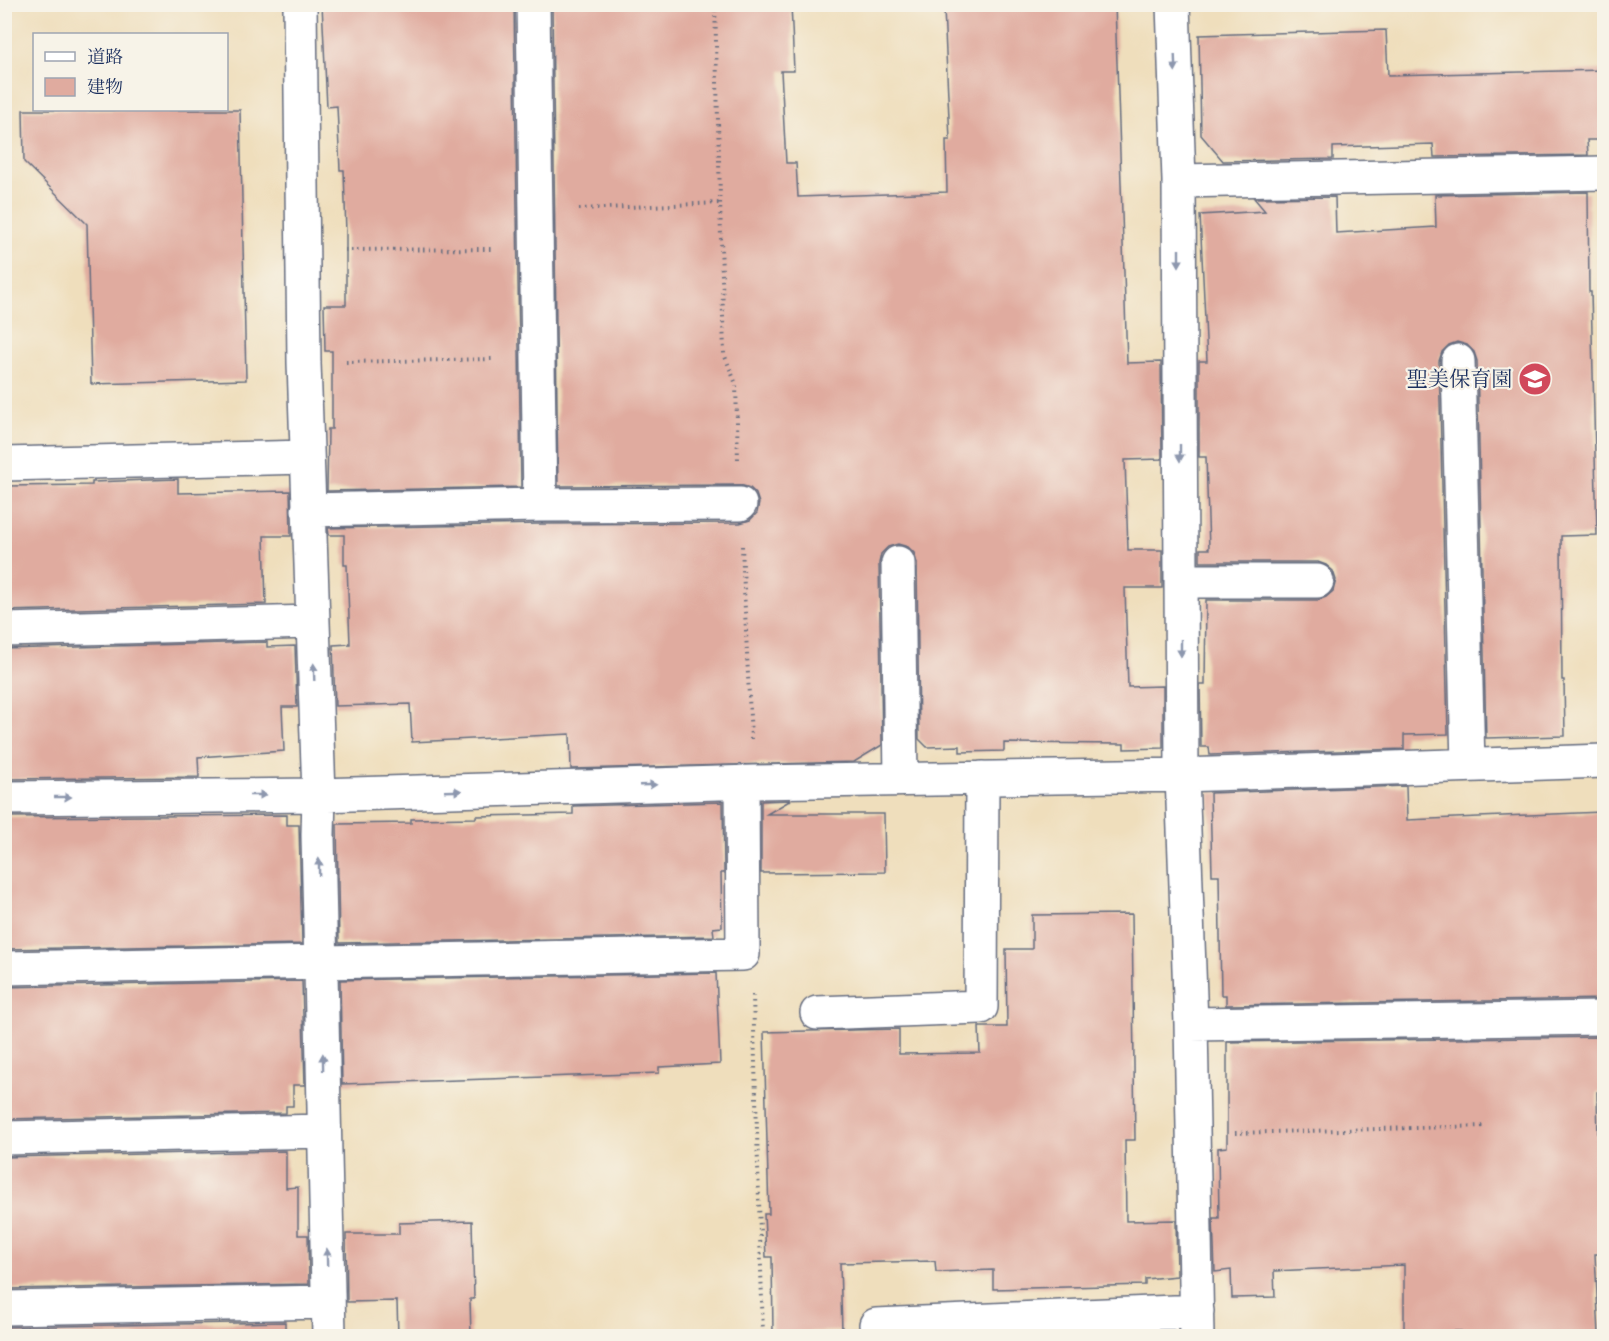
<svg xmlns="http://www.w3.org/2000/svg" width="1609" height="1341" viewBox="0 0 1609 1341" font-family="'IM FELL Double Pica','Noto Serif JP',serif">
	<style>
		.building { fill: #e0ab9f }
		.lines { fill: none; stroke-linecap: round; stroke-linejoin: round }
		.minor-casing { stroke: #656c7f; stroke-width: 36 }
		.path { stroke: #656c7f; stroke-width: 4; stroke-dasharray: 1.5 4.5; stroke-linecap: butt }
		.minor { stroke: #fff; stroke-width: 33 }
		.oneway { fill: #8d97ae }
		.labels { text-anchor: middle; stroke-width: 4.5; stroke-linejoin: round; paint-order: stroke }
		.poi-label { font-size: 21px; fill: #1b2f5e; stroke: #f7f3e8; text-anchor: end }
	</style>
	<rect width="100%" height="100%" fill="#f7f3e8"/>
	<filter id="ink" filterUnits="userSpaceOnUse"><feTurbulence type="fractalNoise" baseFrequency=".0167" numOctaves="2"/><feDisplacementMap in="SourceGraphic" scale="12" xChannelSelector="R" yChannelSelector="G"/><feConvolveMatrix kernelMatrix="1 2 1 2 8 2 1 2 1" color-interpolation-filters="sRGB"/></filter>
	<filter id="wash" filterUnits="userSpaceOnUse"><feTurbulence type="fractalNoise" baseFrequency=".008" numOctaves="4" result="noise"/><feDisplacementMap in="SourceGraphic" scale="24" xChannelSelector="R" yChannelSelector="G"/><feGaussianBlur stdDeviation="1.35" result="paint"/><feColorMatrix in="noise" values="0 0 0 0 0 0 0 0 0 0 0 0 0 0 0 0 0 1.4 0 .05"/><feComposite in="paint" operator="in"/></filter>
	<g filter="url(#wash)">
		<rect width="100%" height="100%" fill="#efdebc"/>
		<g id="blocks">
			<path class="building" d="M322,4H514L521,487L327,491L328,429H332V351H325L324,305H346V233L344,170H340L337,106L327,107Z
				M552,4H791L794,71H781L786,163H796L798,197L947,192L946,140H950L944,9L1002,7L1001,4H1115L1127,363L1161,362L1162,459L1125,460L1128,550H1162V588H1125L1128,687L1163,686V748L1124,749V744L1004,743V751L960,752V746L927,747L919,739L917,563L914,553L908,547L898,544L888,547L881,554L879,563L882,745L854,762L571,769L570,734L412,742L410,704L335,706L333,645L350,644L347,565H344V535H329L328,528L540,524L740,523L750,520L757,513L759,503L756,494L750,488L740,485L558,486Z
				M1386,30L1388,75L1605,70V140H1587L1588,155L1434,157L1433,144L1333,147V159L1223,161L1201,135L1199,35Z
				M23,110H240L246,380L91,384L87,224L24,162Z
				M1588,192L1589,292H1591L1597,535L1561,536L1562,680H1564L1565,736L1486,738L1477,361L1474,352L1467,345L1457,342L1449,345L1442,352L1439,361L1448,734L1404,735V749L1210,755L1209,747H1201L1200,685H1205L1206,600H1318L1326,597L1333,591L1336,580L1333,571L1326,565L1318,562H1200V549H1209L1206,457H1199V361H1207L1200,215L1265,211L1254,198L1335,197L1336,233L1436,227L1435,195Z
				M178,479V493L290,491L291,536H264L266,604L4,611V486L92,485V482Z
				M267,642V647L295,646L297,707H282L284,751L198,757L199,777L4,779V649Z
				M1406,786L1407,820L1602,812V828H1605V999L1226,1005V995H1221L1219,875H1212L1210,793Z
				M791,800L767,814H884L885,872L761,873V801Z
				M723,802L724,873H721L722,927L713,928L714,936L339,943L337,824L411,823V819L476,818V816L573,814V806Z
				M287,815V825H299L302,944L4,949V817Z
				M1132,914L1135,1140H1125L1126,1221L1176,1220L1177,1276L1145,1279V1285L993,1289V1270L936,1272L935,1261L840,1263L842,1331L773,1333L772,1257H766L764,1214H769L764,1032L899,1029V1054L980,1053L979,1027H1007L1006,949H1032V915Z
				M716,973L720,1064L659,1067V1073L342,1084L340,980Z
				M302,981L305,1085H293V1106H286V1113L4,1119V987Z
				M1605,1037V1092H1597L1599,1190H1605V1254H1595L1599,1335L1461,1336V1331H1404V1265L1274,1271L1275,1297L1232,1298L1231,1270L1215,1272L1213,1218H1219L1218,1148L1227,1147V1042Z
				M286,1151V1188L298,1187V1235H308L309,1284L4,1289V1157Z
				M472,1221L474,1299H470L471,1336H398L397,1301L347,1302L346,1234H399V1223Z
				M285,1322V1336H4V1327Z"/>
		</g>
	</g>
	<g filter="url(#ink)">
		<use href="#blocks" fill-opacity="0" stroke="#656c7f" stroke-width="1.5"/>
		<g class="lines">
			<defs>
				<path id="minor" d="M300,4L304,363L319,795L318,835L329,1336
					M533,4L540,505
					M1173,4L1179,181L1182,775L1191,1024L1197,1336
					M1179,181L1604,173
					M1458,361L1468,765
					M4,464L307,457
					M308,510L540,505L740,504
					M898,563L901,779
					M1181,581H1317
					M4,630L312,622
					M4,798L319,795L753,782L1182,775L1604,761
					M4,968L743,954L742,782
					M817,1013L981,1007L982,778
					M1191,1024L1604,1018
					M4,1138L324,1131
					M4,1308L328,1302
					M876,1325L1197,1311"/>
			</defs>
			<use href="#minor" class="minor-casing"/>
			<path class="path" d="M715,4L724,354L736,384L738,460
				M579,209L720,203
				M345,250L494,249
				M346,362L495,359
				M742,546L751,739
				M753,995L763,1336
				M1235,1133L1486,1126"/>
			<use href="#minor" class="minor"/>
		</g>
		<defs><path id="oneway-solid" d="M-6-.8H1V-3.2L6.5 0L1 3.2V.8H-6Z" transform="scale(1.5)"/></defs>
		<g class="oneway">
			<use href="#oneway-solid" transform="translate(1175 63) rotate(88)"/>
			<use href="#oneway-solid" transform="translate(1179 258) rotate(90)"/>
			<use href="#oneway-solid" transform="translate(1180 453) rotate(90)"/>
			<use href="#oneway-solid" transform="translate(1181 648) rotate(90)"/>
			<use href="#oneway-solid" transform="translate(314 672) rotate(-92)"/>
			<use href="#oneway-solid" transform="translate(648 785) rotate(-2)"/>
			<use href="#oneway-solid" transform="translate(453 791) rotate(-2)"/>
			<use href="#oneway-solid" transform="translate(258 795)"/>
			<use href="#oneway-solid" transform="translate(63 797)"/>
			<use href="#oneway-solid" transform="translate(319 867) rotate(-91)"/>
			<use href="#oneway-solid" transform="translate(323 1062) rotate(-91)"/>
			<use href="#oneway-solid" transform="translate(327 1257) rotate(-91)"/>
		</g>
	</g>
	<defs>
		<symbol id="school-disc" viewBox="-11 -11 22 22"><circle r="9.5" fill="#d1495b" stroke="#f7f3e8"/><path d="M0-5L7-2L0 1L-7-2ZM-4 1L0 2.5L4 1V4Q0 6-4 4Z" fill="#fff"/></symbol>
	</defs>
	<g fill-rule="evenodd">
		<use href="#school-disc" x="1516" y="360" width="38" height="38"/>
	</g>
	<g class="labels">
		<g class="poi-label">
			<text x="1512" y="386">聖美保育園</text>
		</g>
	</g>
	<rect width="1609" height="1341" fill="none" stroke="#f7f3e8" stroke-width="24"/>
	<rect x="33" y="33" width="195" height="78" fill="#f7f3e8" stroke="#9fa5b1" stroke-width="1.5"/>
	<rect x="45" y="52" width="30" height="9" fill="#ffffff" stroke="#9fa5b1" stroke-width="1.5"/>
	<text x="87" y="63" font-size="18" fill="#1b2f5e">道路</text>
	<rect x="45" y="78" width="30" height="18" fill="#e0ab9f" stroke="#9fa5b1" stroke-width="1.5"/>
	<text x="87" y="93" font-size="18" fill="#1b2f5e">建物</text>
</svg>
